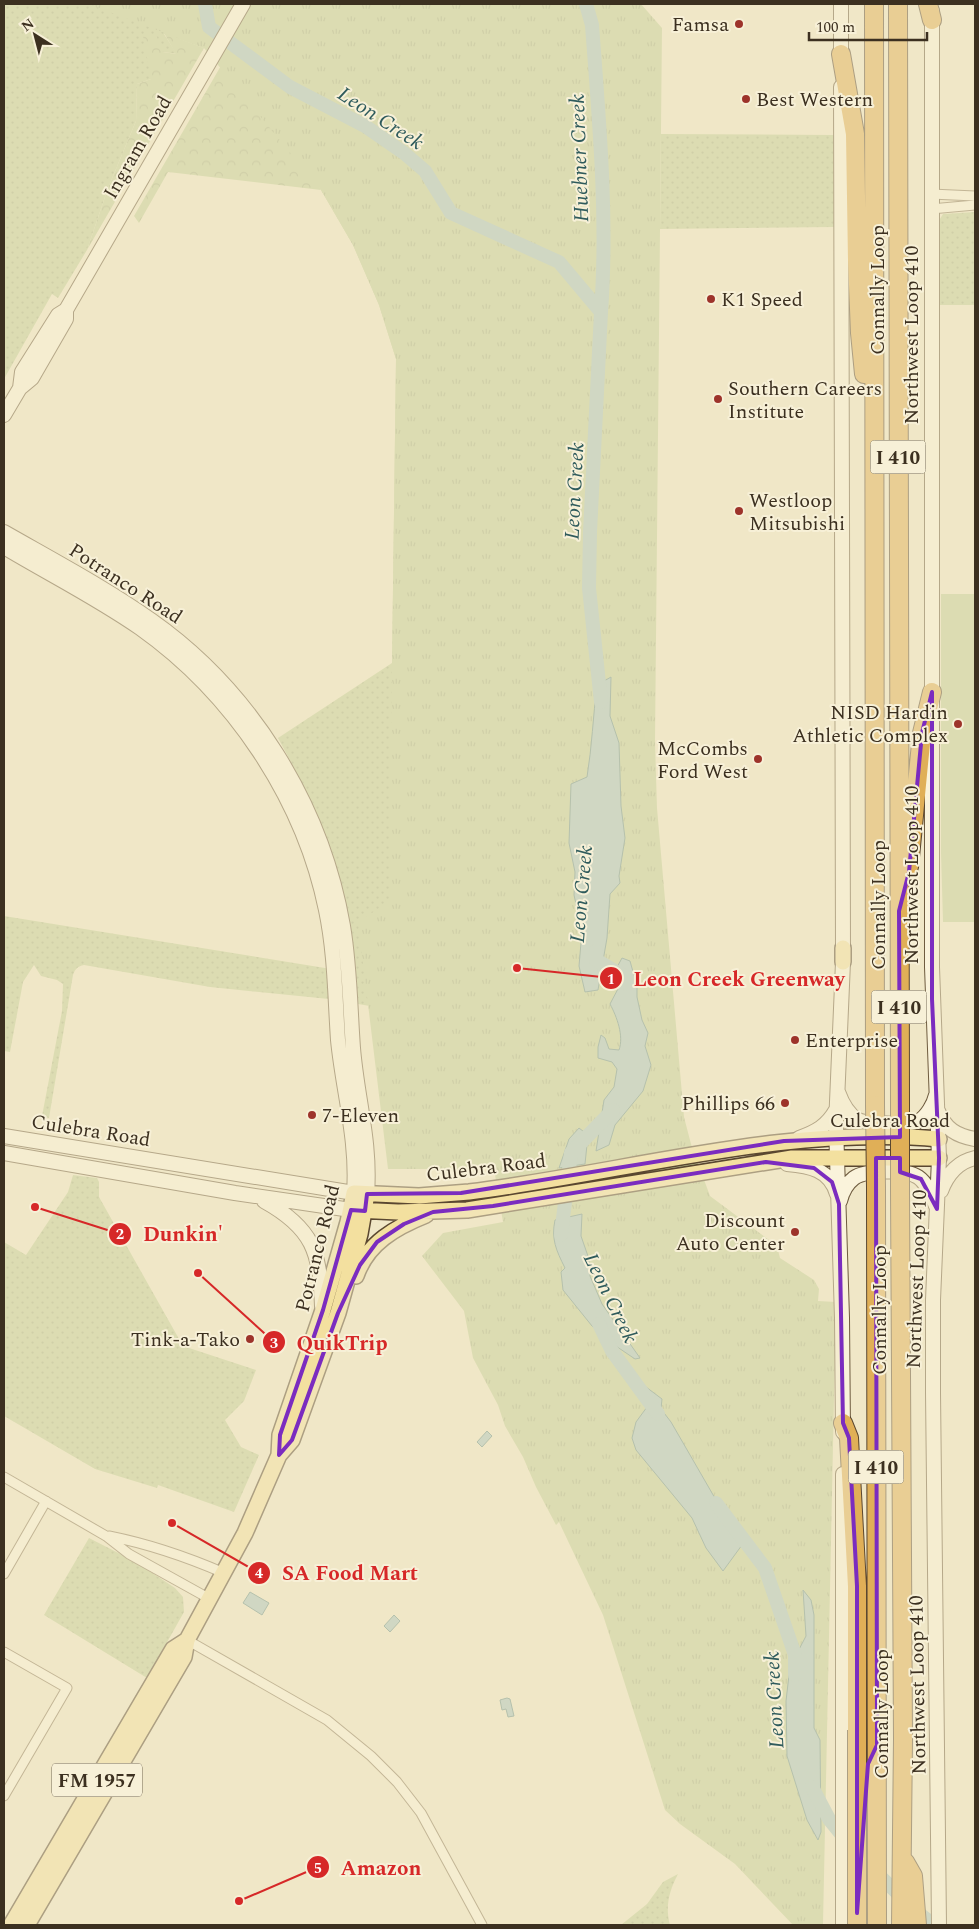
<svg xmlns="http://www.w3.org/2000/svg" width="979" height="1929" viewBox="0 0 979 1929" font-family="Spectral,serif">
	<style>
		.grass { fill: url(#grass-dots) }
		.forest { fill: url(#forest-crowns) }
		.park { fill: url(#park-tufts) }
		.pitch { fill: #c4cf9a }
		.water { fill: #a8c3be; stroke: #6e928d }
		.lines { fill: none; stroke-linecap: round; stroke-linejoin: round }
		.river { stroke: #a8c3be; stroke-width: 14 }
		.street-casing { stroke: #8c7a5c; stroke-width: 11 }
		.secondary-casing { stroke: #6e5b3f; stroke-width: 16 }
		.primary-casing { stroke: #5a4730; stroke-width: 18 }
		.highway-casing { stroke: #5a4730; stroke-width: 20 }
		.street { stroke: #faf3db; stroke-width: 9 }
		.secondary { stroke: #faf3db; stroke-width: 14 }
		.primary { stroke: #f3e09f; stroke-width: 15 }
		.highway { stroke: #e0af57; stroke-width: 18 }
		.highway-bridge-casing { stroke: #5a4730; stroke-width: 20; stroke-linecap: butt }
		.highway-bridge { stroke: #e0af57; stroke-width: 18 }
		.marked { fill: none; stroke: #7b2cbf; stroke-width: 4; stroke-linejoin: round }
		.poi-dot { fill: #9d332a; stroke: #f7f0d7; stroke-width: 2 }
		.labels { text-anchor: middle; stroke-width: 4; stroke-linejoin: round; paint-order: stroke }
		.shield { fill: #f7f0d7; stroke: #746a57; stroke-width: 1 }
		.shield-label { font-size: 19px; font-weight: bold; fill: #3c3020 }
		.poi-label { font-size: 20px; fill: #3c3020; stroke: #f7f0d7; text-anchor: end }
		.street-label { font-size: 20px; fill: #3c3020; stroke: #f7f0d7 }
		.water-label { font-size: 21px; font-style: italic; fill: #2f5b5c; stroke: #f7f0d7 }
		.leader { fill: none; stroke: #d62828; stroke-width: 2 }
		.callout-dot { fill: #d62828; stroke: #f7f0d7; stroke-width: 2 }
		.mark-label { font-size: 15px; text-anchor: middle; font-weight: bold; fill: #fff }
		.callout-label { font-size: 21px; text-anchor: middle; font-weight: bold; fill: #d62828; stroke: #f7f0d7; stroke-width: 4; stroke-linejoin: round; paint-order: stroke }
	</style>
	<defs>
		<pattern id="grass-dots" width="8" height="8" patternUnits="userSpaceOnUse" patternTransform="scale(1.25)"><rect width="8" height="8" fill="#c4cf9a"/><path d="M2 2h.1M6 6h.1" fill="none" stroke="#a9b284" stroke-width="1.8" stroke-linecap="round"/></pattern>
		<pattern id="forest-crowns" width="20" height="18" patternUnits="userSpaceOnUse" patternTransform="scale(1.25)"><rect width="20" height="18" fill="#c4cf9a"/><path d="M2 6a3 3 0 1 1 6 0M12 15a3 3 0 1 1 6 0" fill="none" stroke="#a9b284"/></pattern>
		<pattern id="park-tufts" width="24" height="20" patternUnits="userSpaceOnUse" patternTransform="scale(1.25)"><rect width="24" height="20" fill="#c4cf9a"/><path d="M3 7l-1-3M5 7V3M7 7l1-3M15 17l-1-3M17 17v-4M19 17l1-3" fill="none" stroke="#a9b284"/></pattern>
	</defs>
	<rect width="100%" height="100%" fill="#f0e7c7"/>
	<path class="grass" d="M4,4H229L204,48L164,34L177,54L163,52L151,79L137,84L136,121L108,188L87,250L58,298L52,294L4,379Z
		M406,49L393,1010L329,999L210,987L84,965C78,966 75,969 73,975L49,1118L42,1116L62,1011L63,984L57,980L41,976L34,965L23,982L10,1052L4,1051V916L325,968L356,971C353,947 350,923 345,900C332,843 306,789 278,738L392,663L396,359L379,305L353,245L321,190Z
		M661,134L834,135V227L660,229Z
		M975,212V305H939L937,235L939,234V229H938V222L943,214Z
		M73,1175L97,1178L99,1182V1197L183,1346L256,1370L244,1401L225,1420L241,1447L259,1455L234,1512L158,1485L157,1488L95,1469L4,1416V1242L26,1255L68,1192Z
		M89,1538L136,1562L175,1588L183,1597L184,1612L147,1678L44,1615Z
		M678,1874C669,1891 665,1907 670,1925H621L647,1904L663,1882Z"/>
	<path class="forest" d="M164,33L204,48L87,250L108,188L136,121L137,84L151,79L143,36L156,35L163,52L176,54Z
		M237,38L321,190L168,172L139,223L134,216Z"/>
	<path class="park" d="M89,4H641L662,28L655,742L657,808L684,1117L691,1144L710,1196L777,1246L780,1258L814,1280L819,1289L818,1301L836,1302L823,1925H793L735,1864L680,1824L665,1810L603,1615L559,1522L556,1525L536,1487L523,1457L505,1426L498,1405L473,1358L464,1311L422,1256L443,1233L503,1222L494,1169H388L358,922L389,902L396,359L379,305L353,245L321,190L204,48Z"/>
	<path class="pitch" d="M941,594H975V922H943L941,853Z"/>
	<path class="water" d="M611,677L610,716L619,743L621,806L625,838L619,876L620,883L610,894L607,938L598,990L585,992L579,966L582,931L574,895L575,872L569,843L571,784L587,777C592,747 593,716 597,685Z
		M622,958L630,961L637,986V997L642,1020L648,1033L645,1046L651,1065L643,1091L615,1125L609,1145L596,1151L604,1100L614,1087L617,1069L612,1062L598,1058V1047L601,1035L605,1038L609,1049L619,1050C624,1036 617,1017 610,1004L620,985L616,969Z
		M579,1128L588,1135L585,1164L559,1168L569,1139Z
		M582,1214L581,1236L589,1259L590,1276L602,1304L640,1358L635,1359L604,1338L592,1326L563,1290L561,1272L565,1268C556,1250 551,1239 555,1220Z
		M646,1387L662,1399L661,1409L671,1422L742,1545L723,1571L706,1548L692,1518L636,1450L632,1438L636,1422L647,1407L649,1398Z
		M487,1431L492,1436L482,1447L477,1442Z
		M803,1590L811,1600L814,1615V1728L820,1740L821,1832L818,1840L807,1820L787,1756L786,1701L789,1675L794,1659L806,1636Z
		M250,1592L269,1603L262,1615L243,1603Z
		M394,1615L400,1621L390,1632L384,1626Z
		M507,1698L510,1699L514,1716L508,1717L506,1709L502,1710L500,1700Z"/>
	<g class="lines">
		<path class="river" d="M205,4L209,27L290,87L365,126L404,153L425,171L451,213L559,262L601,312L590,532L589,588L601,702
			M586,4L592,25C599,120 608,217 601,312
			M596,951V960L627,978V984
			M561,1235L571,1153L613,1110
			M599,1324L612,1351L658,1414
			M716,1503L765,1568L795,1655V1675
			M812,1787L829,1819L859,1856L917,1912L934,1925"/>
		<defs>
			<path id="street" d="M931,194L975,196
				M931,209L975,205
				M4,1477L106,1536L129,1554L210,1599
				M109,1536C149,1544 187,1557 224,1573
				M4,1574L46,1501
				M187,1640L327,1720L371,1756L397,1782L421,1813L482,1925
				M4,1652L67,1688L4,1796"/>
			<path id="secondary" d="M841,4V63
				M932,11V967L939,1158L933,1300V1393L939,1925
				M841,87L843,948
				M20,388L22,372L58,315L66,310L243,4
				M4,415L20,388L32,378L66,319V310
				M4,532C53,560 104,587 151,620C252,691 322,805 343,926C350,967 350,1007 353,1048C357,1098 371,1142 367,1194
				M4,547C49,574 97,598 140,628C233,694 303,798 326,910C335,953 335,996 338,1040C343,1091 358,1141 354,1193L4,1136
				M843,962L836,1125L842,1318L843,1432
				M838,1092C842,1103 847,1114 858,1120C866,1124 911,1125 919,1121C927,1116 934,1104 936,1095
				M938,1111C945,1129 957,1136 975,1139
				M799,1138C816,1132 827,1126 836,1110
				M4,1153L235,1193L351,1210
				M787,1164C809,1166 830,1169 837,1194
				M941,1191C947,1175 957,1162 975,1158
				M264,1201C313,1228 320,1252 322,1306
				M840,1201C842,1193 846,1184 854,1178C865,1170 906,1169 918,1177C927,1183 932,1196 936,1206
				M843,1474V1925"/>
			<path id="primary" d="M843,962V948
				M355,1210L398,1212L467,1210L792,1158H939
				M356,1276C367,1243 396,1227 426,1215
				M279,1455L280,1435L323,1310L348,1222L354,1193L419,1196L469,1192C624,1173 782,1125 939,1139
				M11,1925L173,1649L187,1640
				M27,1925L184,1657L187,1640L245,1533L279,1455L292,1440L338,1313L360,1234L367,1194"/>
			<path id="highway" d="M874,4L875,1105
				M898,4L900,1104
				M928,4L932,20
				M841,54L855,134L857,260L860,333L864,374
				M909,867L922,733L932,692
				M876,1188L877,1925
				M900,1191L903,1739L901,1925
				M843,1423L849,1438L857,1586V1730
				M905,1862L913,1876L917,1925"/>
		</defs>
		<use href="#street" class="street-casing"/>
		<use href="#secondary" class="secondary-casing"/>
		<use href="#primary" class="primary-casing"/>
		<use href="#highway" class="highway-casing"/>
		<use href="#street" class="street"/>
		<use href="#secondary" class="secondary"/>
		<use href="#primary" class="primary"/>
		<use href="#highway" class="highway"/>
		<defs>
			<path id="highway-bridge" d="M875,1105L876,1188
				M900,1191V1104
				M857,1730V1925"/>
		</defs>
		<use href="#highway-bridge" class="highway-bridge-casing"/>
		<use href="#highway-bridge" class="highway-bridge"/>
	</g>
	<path d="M0 0H979V1929H0ZM932,692V999L939,1158L937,1209L921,1179L900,1172V1158H876L877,1745L868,1764L857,1913V1586L849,1438L843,1423L839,1204L832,1182L814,1168L766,1162L493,1206L433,1212L404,1224L377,1242L360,1265L338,1313L292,1440L279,1455L280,1435L323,1310L351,1210L365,1211L367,1194L461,1193L784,1141L900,1137L899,911L909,872L922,733Z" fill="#f0e7c7" fill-opacity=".55" fill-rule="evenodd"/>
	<path class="marked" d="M932,692V999L939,1158L937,1209L921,1179L900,1172V1158H876L877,1745L868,1764L857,1913V1586L849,1438L843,1423L839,1204L832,1182L814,1168L766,1162L493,1206L433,1212L404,1224L377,1242L360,1265L338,1313L292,1440L279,1455L280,1435L323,1310L351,1210L365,1211L367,1194L461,1193L784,1141L900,1137L899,911L909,872L922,733Z"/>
	<g class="poi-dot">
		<circle cx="739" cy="24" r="5"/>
		<circle cx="746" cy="99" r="5"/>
		<circle cx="711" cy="299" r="5"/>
		<circle cx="718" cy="399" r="5"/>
		<circle cx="739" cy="511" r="5"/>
		<circle cx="958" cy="724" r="5"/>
		<circle cx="758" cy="759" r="5"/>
		<circle cx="795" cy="1040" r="5"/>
		<circle cx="785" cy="1103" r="5"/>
		<circle cx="312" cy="1115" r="5"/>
		<circle cx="795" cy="1232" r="5"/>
		<circle cx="250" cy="1339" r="5"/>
	</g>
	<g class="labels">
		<g class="shield">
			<rect x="870.5" y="440.5" width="55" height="33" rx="4"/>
			<rect x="871.5" y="990.5" width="55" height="33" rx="4"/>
			<rect x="848.5" y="1450.5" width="55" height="33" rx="4"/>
			<rect x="52" y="1763.5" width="90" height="33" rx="4"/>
		</g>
		<g class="shield-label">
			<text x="898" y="464">I 410</text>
			<text x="899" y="1014">I 410</text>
			<text x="876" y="1474">I 410</text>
			<text x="97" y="1787">FM 1957</text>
		</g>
		<g class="poi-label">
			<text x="729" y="31">Famsa</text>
			<text x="756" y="106" text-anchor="start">Best Western</text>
			<text x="721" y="306" text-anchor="start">K1 Speed</text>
			<text x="728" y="395" text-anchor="start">Southern Careers<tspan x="728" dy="23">Institute</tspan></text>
			<text x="749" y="507" text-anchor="start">Westloop<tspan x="749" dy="23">Mitsubishi</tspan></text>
			<text x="948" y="719">NISD Hardin<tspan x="948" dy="23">Athletic Complex</tspan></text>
			<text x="748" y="755">McCombs<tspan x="748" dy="23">Ford West</tspan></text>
			<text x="805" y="1047" text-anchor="start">Enterprise</text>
			<text x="775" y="1110">Phillips 66</text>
			<text x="322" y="1122" text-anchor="start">7-Eleven</text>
			<text x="785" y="1227">Discount<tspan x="785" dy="23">Auto Center</tspan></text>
			<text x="240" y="1346">Tink-a-Tako</text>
		</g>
		<g class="street-label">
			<text transform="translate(137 147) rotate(-60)" y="7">Ingram Road</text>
			<text transform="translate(877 290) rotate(-90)" y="7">Connally Loop</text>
			<text transform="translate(911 335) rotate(-90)" y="7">Northwest Loop 410</text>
			<text transform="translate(126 583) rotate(33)" y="7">Potranco Road</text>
			<text transform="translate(911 875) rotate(-90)" y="7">Northwest Loop 410</text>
			<text transform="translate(878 905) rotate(-90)" y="7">Connally Loop</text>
			<text x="890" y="1127">Culebra Road</text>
			<text transform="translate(91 1130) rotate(9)" y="7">Culebra Road</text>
			<text transform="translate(486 1167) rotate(-7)" y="7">Culebra Road</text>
			<text transform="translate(317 1248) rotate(-76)" y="7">Potranco Road</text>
			<text transform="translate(916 1279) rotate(-88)" y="7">Northwest Loop 410</text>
			<text transform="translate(879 1310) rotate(-90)" y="7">Connally Loop</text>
			<text transform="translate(917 1685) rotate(-91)" y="7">Northwest Loop 410</text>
			<text transform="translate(881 1714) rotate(-90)" y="7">Connally Loop</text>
		</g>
		<g class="water-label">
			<text transform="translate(381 118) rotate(33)" y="7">Leon Creek</text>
			<text transform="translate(579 158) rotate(-92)" y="7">Huebner Creek</text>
			<text transform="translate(574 491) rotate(-87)" y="7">Leon Creek</text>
			<text transform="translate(581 894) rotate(-85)" y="7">Leon Creek</text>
			<text transform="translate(611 1298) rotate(64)" y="7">Leon Creek</text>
			<text transform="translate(774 1700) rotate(-93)" y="7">Leon Creek</text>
		</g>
	</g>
	<path class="leader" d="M517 968L611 978M35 1207L120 1234M198 1273L274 1342M172 1523L259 1573M239 1901L318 1867"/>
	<g class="callout-dot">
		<circle cx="517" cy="968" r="5"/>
		<circle cx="35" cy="1207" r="5"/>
		<circle cx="198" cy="1273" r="5"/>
		<circle cx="172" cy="1523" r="5"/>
		<circle cx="239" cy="1901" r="5"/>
		<circle cx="611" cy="978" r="12"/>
		<circle cx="120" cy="1234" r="12"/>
		<circle cx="274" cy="1342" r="12"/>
		<circle cx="259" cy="1573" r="12"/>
		<circle cx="318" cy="1867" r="12"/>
	</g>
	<g class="mark-label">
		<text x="611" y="984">1</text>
		<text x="120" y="1239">2</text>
		<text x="274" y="1348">3</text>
		<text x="259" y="1578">4</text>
		<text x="318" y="1873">5</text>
	</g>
	<g class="callout-label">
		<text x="739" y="986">Leon Creek Greenway</text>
		<text x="183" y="1241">Dunkin'</text>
		<text x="342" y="1350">QuikTrip</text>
		<text x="350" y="1580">SA Food Mart</text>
		<text x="381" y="1875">Amazon</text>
	</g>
	<rect width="979" height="1929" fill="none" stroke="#3c3020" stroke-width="10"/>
	<g transform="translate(35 35) rotate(324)" stroke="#f7f0d7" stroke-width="4" paint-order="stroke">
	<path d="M0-4L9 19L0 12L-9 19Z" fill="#3c3020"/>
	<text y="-8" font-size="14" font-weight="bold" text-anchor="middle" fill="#3c3020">N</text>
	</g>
	<path d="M809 32v8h118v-8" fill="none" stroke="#3c3020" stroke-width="2.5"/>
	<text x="816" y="32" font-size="15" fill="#3c3020" stroke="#f7f0d7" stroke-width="4" paint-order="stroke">100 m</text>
</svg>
